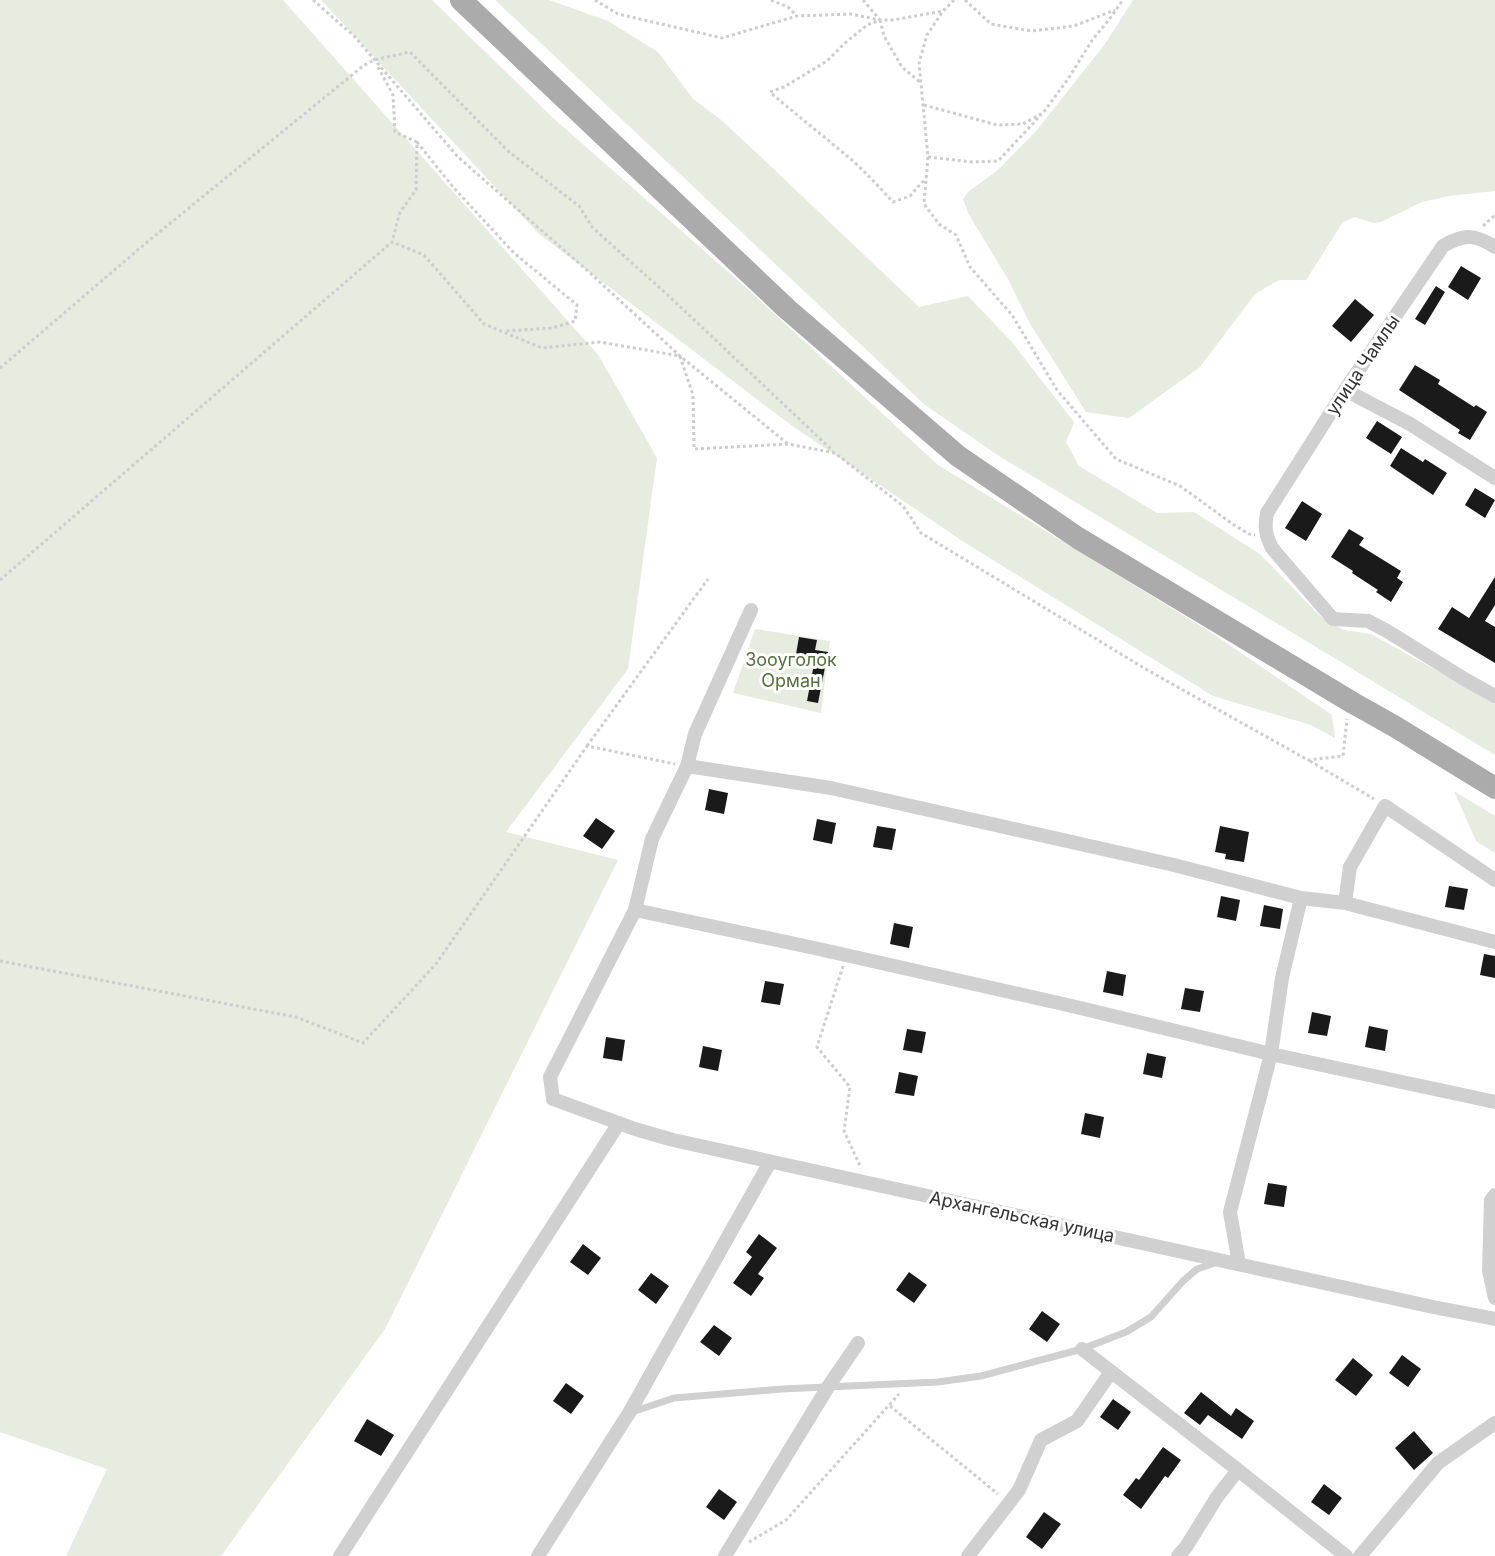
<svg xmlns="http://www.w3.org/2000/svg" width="1495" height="1556" viewBox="0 0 1495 1556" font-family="Inter,sans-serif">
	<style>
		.green { fill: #e6ecdf }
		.building { fill: #1a1a1a }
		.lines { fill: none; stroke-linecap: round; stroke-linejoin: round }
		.path { stroke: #cdcdcd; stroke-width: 3; stroke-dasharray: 3 3; stroke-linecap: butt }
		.service { stroke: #d0d0d0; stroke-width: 7 }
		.minor { stroke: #d0d0d0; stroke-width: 14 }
		.primary { stroke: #ababab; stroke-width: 22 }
		.labels { text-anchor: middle; stroke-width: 6; stroke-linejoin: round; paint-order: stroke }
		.street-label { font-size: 18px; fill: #333; stroke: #fff }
		.park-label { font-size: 18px; fill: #56703f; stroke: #fff }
	</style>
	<rect width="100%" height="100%" fill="#fff"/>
	<path class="green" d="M0,0H283L599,356L657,458L628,669L506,832L618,860L385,1329L221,1556H66L107,1469L0,1432Z
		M321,0H432L552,117L751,292L938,465L1209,631L1332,715L1335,738L1311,725L1213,696L967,544L791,425L538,233Z
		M495,0H549L608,21L658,52L693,99L720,119L760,156L919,307L968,296L1011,341L1074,422L1066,442L1079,466L1157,513L1194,512L1260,554L1322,618L1344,630L1371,634L1495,703V755L999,456L925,405Z
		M1133,0H1495V191L1449,196L1422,202L1381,222L1373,223L1355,217L1343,222L1306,280H1279L1255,294L1200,367L1129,418L1086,412L1029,322L1009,281L968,213L963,199L969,191L998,170L1037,130L1105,44Z
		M755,629L830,641L821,713L733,693Z
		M1454,791L1495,816V853L1476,841Z"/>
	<path class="building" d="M1461,266L1481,278L1468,300L1448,287Z
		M1436,286L1445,292L1425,325L1415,319Z
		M1355,299L1374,315L1351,342L1332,326Z
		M1415,365L1440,380L1438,384L1474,407L1476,405L1487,412L1470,440L1458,433L1460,430L1399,390Z
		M1377,421L1402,437L1391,454L1366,438Z
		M1401,448L1423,462L1425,459L1447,473L1433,495L1390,466Z
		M1475,488L1495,500L1485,518L1465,505Z
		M1302,501L1322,514L1306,541L1285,528Z
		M1349,529L1364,538L1359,545L1401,571L1397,578L1403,582L1391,602L1376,592L1378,590L1352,573L1353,571L1331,557Z
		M1495,577V605L1485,621L1495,627V663L1438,629L1452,607L1469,618Z
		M799,637L817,640L815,650L828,652L818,703L807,701L814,664L795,660Z
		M709,789L728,793L724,814L705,810Z
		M596,818L615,831L602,849L583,836Z
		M817,819L836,823L832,844L813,840Z
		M877,826L896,829L892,850L873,847Z
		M1220,826L1249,832L1244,862L1225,859L1226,854L1215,852Z
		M1449,886L1468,889L1464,910L1445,907Z
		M1221,896L1240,900L1236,921L1217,917Z
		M1264,905L1283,909L1280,929L1260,926Z
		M894,923L913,927L909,948L890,944Z
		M1484,954L1495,956V978L1480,975Z
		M1107,971L1126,975L1123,996L1103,992Z
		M765,981L784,984L780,1005L761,1002Z
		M1185,988L1204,991L1200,1012L1181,1009Z
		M1312,1012L1331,1016L1327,1036L1308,1033Z
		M1369,1026L1388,1030L1385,1051L1365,1047Z
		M907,1029L926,1032L922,1053L903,1050Z
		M606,1037L625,1040L622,1061L603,1058Z
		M703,1046L722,1050L718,1071L699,1067Z
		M1147,1053L1166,1057L1162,1078L1143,1074Z
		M899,1072L918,1076L914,1096L895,1093Z
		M1085,1113L1104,1117L1100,1138L1081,1134Z
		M1268,1183L1287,1186L1284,1207L1264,1204Z
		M759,1234L777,1248L758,1274L764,1278L751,1296L733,1283L752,1257L746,1252Z
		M583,1244L601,1258L588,1275L570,1262Z
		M909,1272L927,1285L914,1303L896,1290Z
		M651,1273L669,1286L656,1304L638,1290Z
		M1042,1311L1060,1324L1047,1342L1029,1329Z
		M714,1325L732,1338L719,1356L700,1342Z
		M1402,1355L1421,1369L1408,1387L1389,1373Z
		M1353,1358L1373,1375L1356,1396L1335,1380Z
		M566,1383L584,1396L571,1414L553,1401Z
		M1201,1392L1231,1416L1236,1408L1254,1421L1242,1439L1208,1415L1200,1425L1184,1413Z
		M1113,1399L1131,1412L1118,1430L1100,1417Z
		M367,1419L394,1435L381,1456L354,1441Z
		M1414,1431L1433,1453L1414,1470L1395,1448Z
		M1163,1447L1181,1460L1168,1478L1165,1476L1141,1509L1123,1495L1136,1478L1139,1480Z
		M1324,1484L1342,1498L1329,1515L1311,1502Z
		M719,1489L737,1502L724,1520L706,1507Z
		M1044,1512L1061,1524L1042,1549L1026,1537Z"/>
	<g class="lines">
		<path class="path" d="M313,0L355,37L458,157L590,273L680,356L788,444
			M595,0L618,14L722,38L797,16L851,14L880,20H893L943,11
			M771,0L788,7L797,16
			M863,0L880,20L867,25L845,43L827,61L784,87L770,92C795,114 821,134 846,155C863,169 878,186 893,202L910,196L926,178
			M954,0L943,11L927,35L919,63L928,157L924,204L939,224L956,235L970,267L1012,315L1057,390L1116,459L1180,486L1234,525L1249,534L1255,535
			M965,0L991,24L1031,31L1074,26L1115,10
			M880,20L884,36L902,67L920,82
			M378,67L393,95L395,132L417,142L416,190L400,212L392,242
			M924,105L997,125L1023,124L1043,113L1068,79L1093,39L1108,21L1123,0
			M417,142L453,187L514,253L577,305L575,321L552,328L505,331
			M928,157L972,162L998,161L1041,115
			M1483,226L1495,215
			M0,368L146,243L363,66L374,60L410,52L508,151L579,206L592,227L671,298L833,451
			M0,580L392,242L424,255L484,324L542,348L600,342L680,356L693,395L694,449L788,444L835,453L903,506L921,533L1149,671L1308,760L1343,756L1347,719
			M587,746L708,579
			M1310,761L1374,799
			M0,961L296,1017L363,1043L436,964L587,746L675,764
			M843,966L817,1047L850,1087L844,1131L861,1168
			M890,1406L998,1494
			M749,1542L786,1520L899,1394"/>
		<path class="service" d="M632,1412L674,1398L782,1389L938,1382L981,1376L1082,1349L1126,1332L1151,1317L1183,1281L1197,1269L1218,1262"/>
		<path class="minor" d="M1495,247C1475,234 1464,234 1443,246L1345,390L1267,513C1264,527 1266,536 1272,548L1333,619L1368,621L1387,631L1466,680L1495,696
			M1345,390L1410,424L1495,478
			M751,610L695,734L687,766L652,839L635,910L550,1077L553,1099L635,1129L673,1140L1433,1307L1495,1319
			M687,766L831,788L1174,865L1301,898L1345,903L1350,867L1385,806L1495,880
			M1345,903L1495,942
			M635,910L819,949L1072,1006L1271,1054L1495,1102
			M1495,1195L1491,1200L1489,1271L1495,1298
			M1239,1264L1230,1212L1271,1054L1282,978L1301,898
			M1082,1349L1238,1470L1346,1556
			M340,1556L619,1123
			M538,1556L629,1413L770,1162
			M725,1556L828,1387L858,1343
			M968,1556L1019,1490L1041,1440L1077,1421L1111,1372
			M1178,1556L1186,1547L1217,1497L1238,1470
			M1360,1556L1438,1463L1495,1423"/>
		<path class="primary" d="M461,0L787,309L958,456L1078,538L1353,703L1394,726L1495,788"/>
	</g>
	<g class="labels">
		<g class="street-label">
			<text transform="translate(1363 365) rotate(-56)" y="6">улица Чамлы</text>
			<text transform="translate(1022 1217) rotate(12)" y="6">Архангельская улица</text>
		</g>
		<g class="park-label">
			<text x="791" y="666">Зооуголок<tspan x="791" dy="21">Орман</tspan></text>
		</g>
	</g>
</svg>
